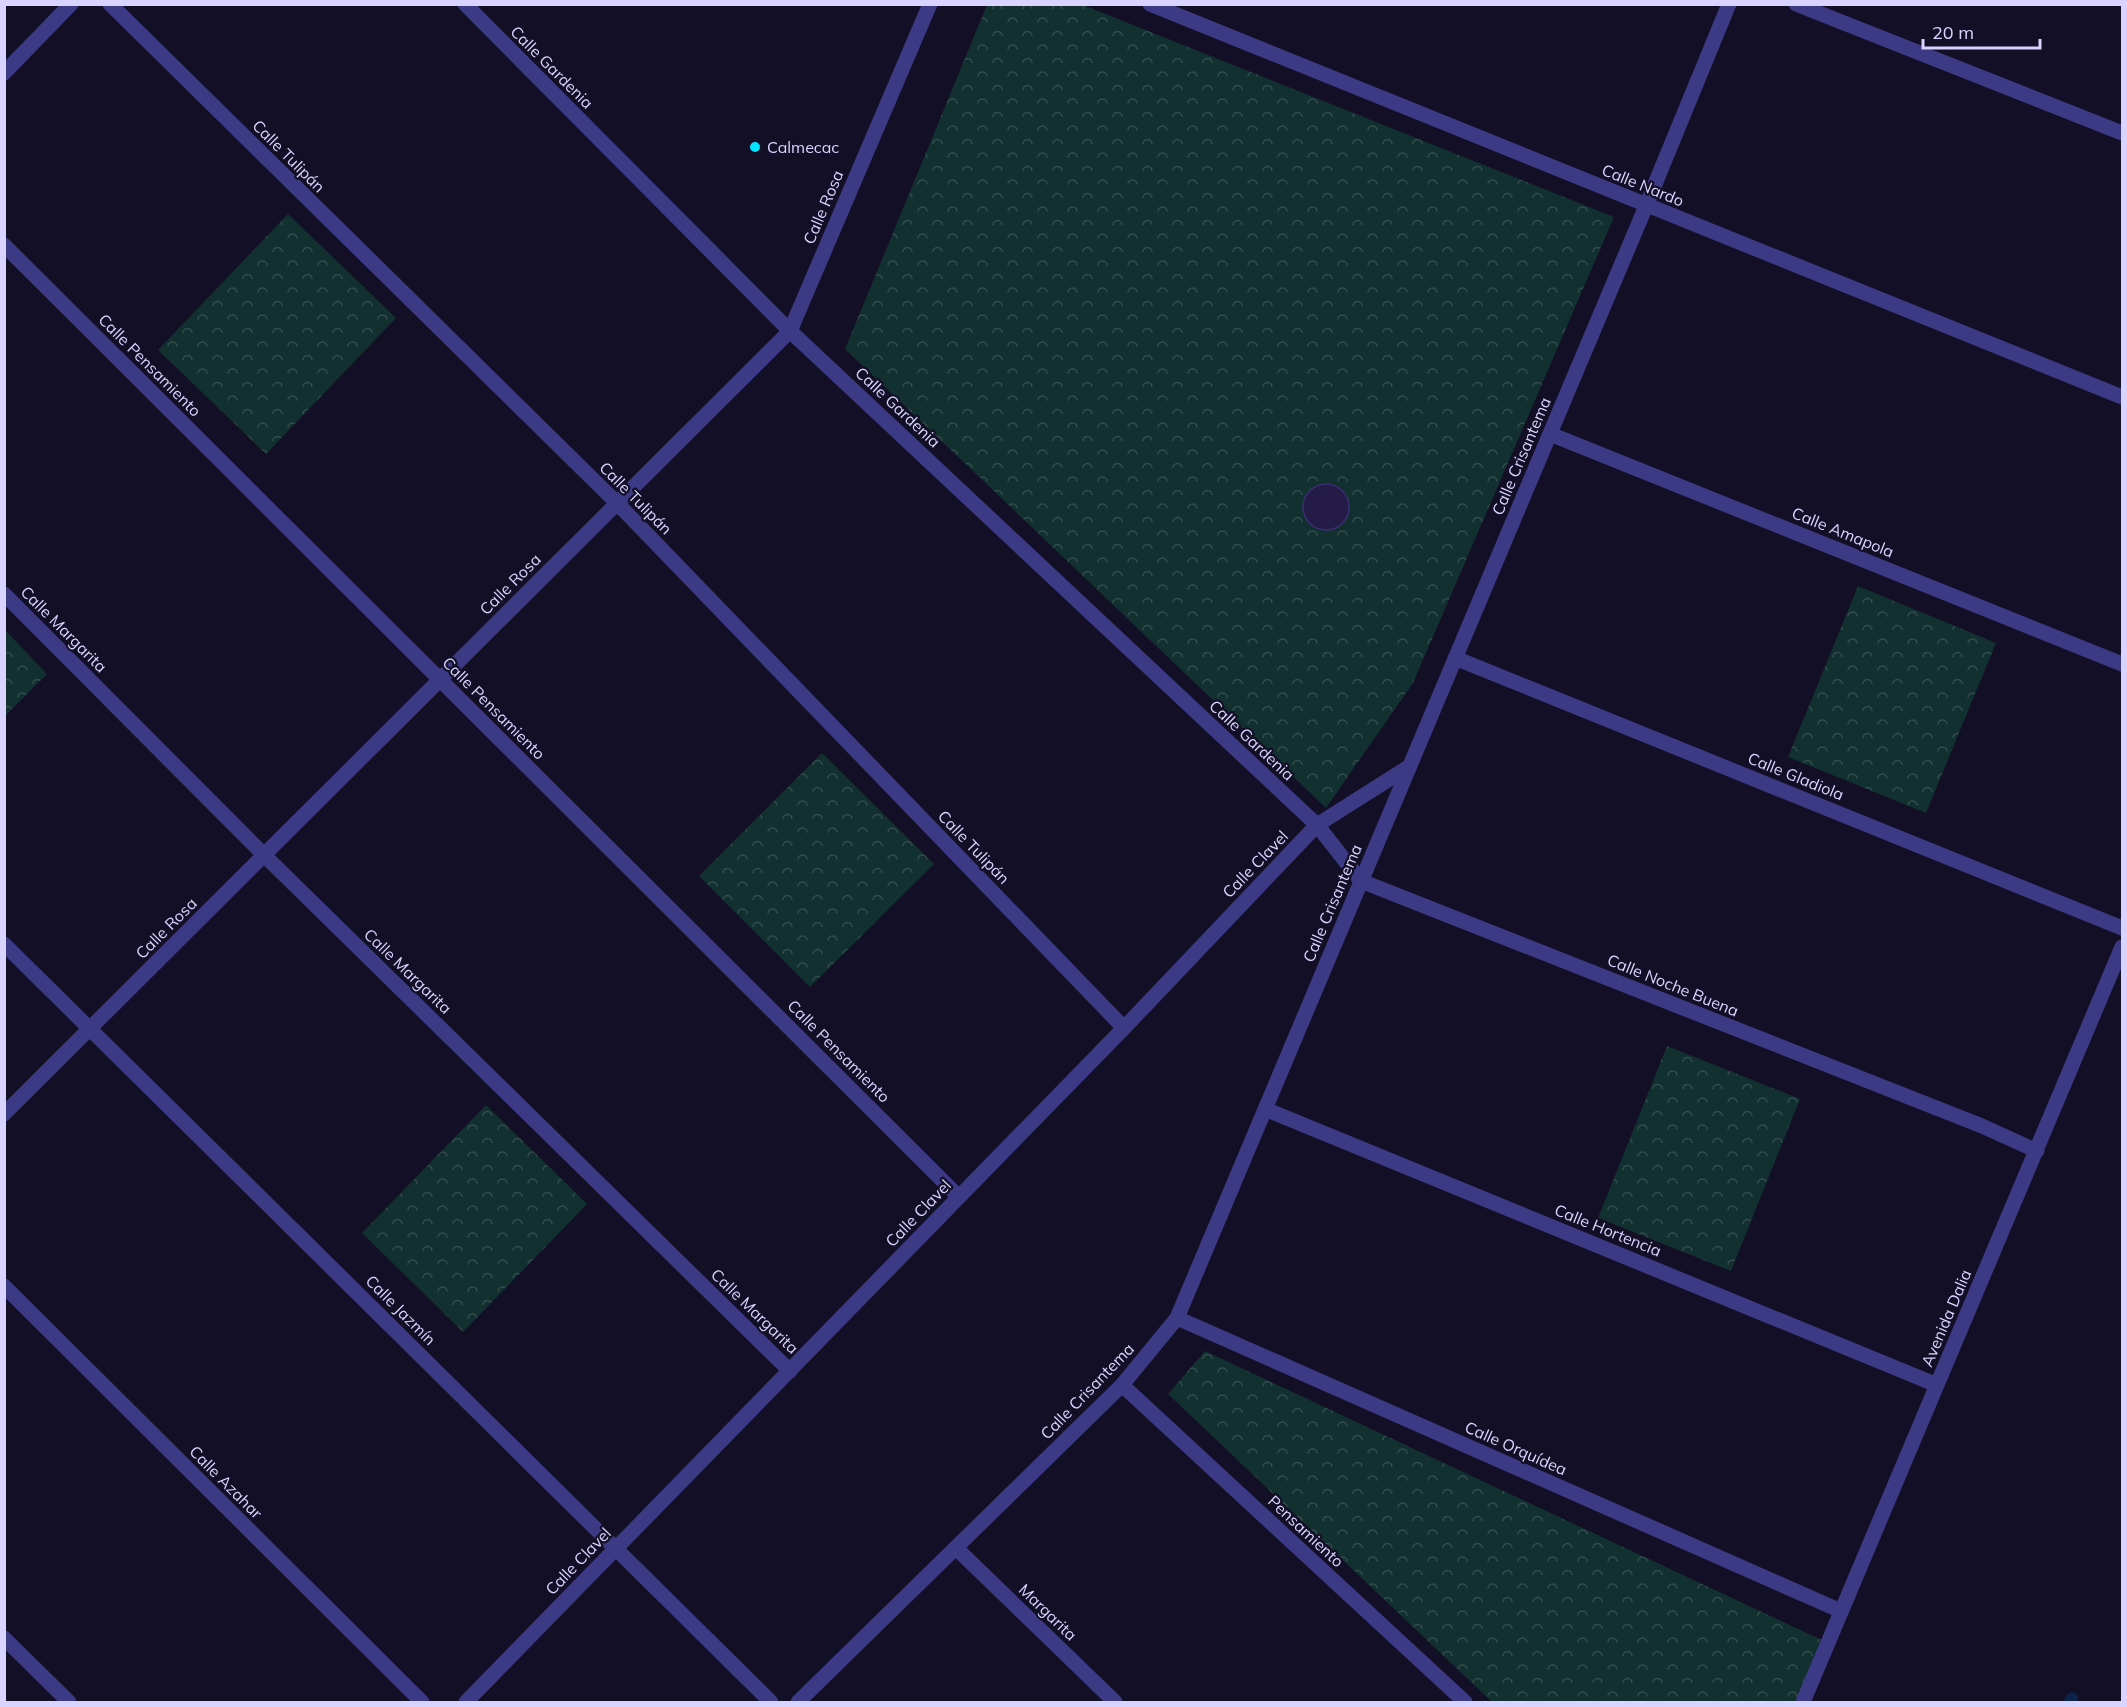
<svg xmlns="http://www.w3.org/2000/svg" width="2127" height="1707" viewBox="0 0 2127 1707" font-family="Mulish,sans-serif">
	<style>
		.forest { fill: url(#forest-crowns) }
		.lines { fill: none; stroke-linecap: round; stroke-linejoin: round }
		.stream { stroke: #0c2248; stroke-width: 12 }
		.building { fill: #241b47; stroke: #3b2d73; stroke-width: 1.5 }
		.minor { stroke: #3d3a85; stroke-width: 15 }
		.poi-dot { fill: #00e5ff; stroke: #130f26; stroke-width: 2 }
		.labels { text-anchor: middle; stroke-width: 4.5; stroke-linejoin: round; paint-order: stroke }
		.street-label { font-size: 16px; fill: #d9d4ff; stroke: #130f26 }
		.poi-label { font-size: 16px; fill: #d9d4ff; stroke: #130f26; text-anchor: start }
	</style>
	<defs>
		<pattern id="forest-crowns" width="20" height="18" patternUnits="userSpaceOnUse" patternTransform="scale(1.5)"><rect width="20" height="18" fill="#12302f"/><path d="M2 6a3 3 0 1 1 6 0M12 15a3 3 0 1 1 6 0" fill="none" stroke="#344d4e"/></pattern>
	</defs>
	<rect width="100%" height="100%" fill="#130f26"/>
	<path class="forest" d="M987,5H1083L1614,217L1413,683L1326,808L845,349Z
		M288,214L396,318L266,454L158,350Z
		M1858,586L1996,643L1926,813L1788,757Z
		M5,630L47,674L5,716Z
		M822,753L934,864L810,987L699,876Z
		M1667,1046L1800,1099L1731,1271L1598,1218Z
		M486,1105L587,1204L463,1332L362,1233Z
		M1205,1351L1826,1642L1799,1702H1492L1168,1394Z"/>
	<g class="lines">
		<path class="stream" d="M2070,1702L2072,1698"/>
	</g>
	<path class="building" d="M1303 507a23 23 0 1 1 46 0a23 23 0 1 1-46 0Z"/>
	<g class="lines">
		<path class="minor" d="M110,4L617,503L1124,1028
			M465,4L790,331L1317,825L1361,881L1982,1126L2037,1151
			M1150,4L2122,397
			M1796,4L2122,133
			M4,73L71,4
			M4,245L959,1197
			M1550,434L2122,664
			M4,594L264,855L790,1371
			M1455,658L2122,928
			M4,944L771,1702
			M1265,1109L1937,1385
			M4,1114L790,331L930,4
			M4,1286L422,1702
			M1177,1318L1841,1611
			M1122,1385L1465,1702
			M956,1548L1115,1702
			M4,1638L69,1702
			M466,1702L1124,1028L1317,825L1410,766
			M798,1702L1122,1385L1177,1318L1646,206L1729,4
			M1803,1702L2122,947"/>
	</g>
	<circle class="poi-dot" cx="755" cy="147" r="6"/>
	<g class="labels">
		<g class="street-label">
			<text transform="translate(552 67) rotate(45)" y="6">Calle Gardenia</text>
			<text transform="translate(289 156) rotate(45)" y="6">Calle Tulipán</text>
			<text transform="translate(1643 185) rotate(22)" y="6">Calle Nardo</text>
			<text transform="translate(823 207) rotate(-67)" y="6">Calle Rosa</text>
			<text transform="translate(150 365) rotate(45)" y="6">Calle Pensamiento</text>
			<text transform="translate(898 407) rotate(43)" y="6">Calle Gardenia</text>
			<text transform="translate(1521 456) rotate(-67)" y="6">Calle Crisantema</text>
			<text transform="translate(636 498) rotate(45)" y="6">Calle Tulipán</text>
			<text transform="translate(1843 532) rotate(22)" y="6">Calle Amapola</text>
			<text transform="translate(510 584) rotate(-45)" y="6">Calle Rosa</text>
			<text transform="translate(64 629) rotate(45)" y="6">Calle Margarita</text>
			<text transform="translate(494 708) rotate(45)" y="6">Calle Pensamiento</text>
			<text transform="translate(1252 740) rotate(43)" y="6">Calle Gardenia</text>
			<text transform="translate(1796 776) rotate(22)" y="6">Calle Gladiola</text>
			<text transform="translate(974 847) rotate(46)" y="6">Calle Tulipán</text>
			<text transform="translate(1255 864) rotate(-46)" y="6">Calle Clavel</text>
			<text transform="translate(1332 903) rotate(-67)" y="6">Calle Crisantema</text>
			<text transform="translate(166 928) rotate(-45)" y="6">Calle Rosa</text>
			<text transform="translate(408 971) rotate(44)" y="6">Calle Margarita</text>
			<text transform="translate(1673 985) rotate(22)" y="6">Calle Noche Buena</text>
			<text transform="translate(839 1051) rotate(45)" y="6">Calle Pensamiento</text>
			<text transform="translate(918 1213) rotate(-46)" y="6">Calle Clavel</text>
			<text transform="translate(1608 1230) rotate(22)" y="6">Calle Hortencia</text>
			<text transform="translate(401 1310) rotate(45)" y="6">Calle Jazmín</text>
			<text transform="translate(755 1311) rotate(44)" y="6">Calle Margarita</text>
			<text transform="translate(1946 1318) rotate(-67)" y="6">Avenida Dalia</text>
			<text transform="translate(1087 1391) rotate(-46)" y="6">Calle Crisantema</text>
			<text transform="translate(1516 1448) rotate(24)" y="6">Calle Orquídea</text>
			<text transform="translate(226 1482) rotate(45)" y="6">Calle Azahar</text>
			<text transform="translate(1306 1531) rotate(43)" y="6">Pensamiento</text>
			<text transform="translate(578 1561) rotate(-46)" y="6">Calle Clavel</text>
			<text transform="translate(1048 1612) rotate(44)" y="6">Margarita</text>
		</g>
		<g class="poi-label">
			<text x="767" y="153">Calmecac</text>
		</g>
	</g>
	<rect width="2127" height="1707" fill="none" stroke="#d9d4ff" stroke-width="12"/>
	<path d="M1923 39v9h117v-9" fill="none" stroke="#d9d4ff" stroke-width="3"/>
	<text x="1932" y="39" font-size="18" fill="#d9d4ff" stroke="#130f26" stroke-width="4.5" paint-order="stroke">20 m</text>
</svg>
